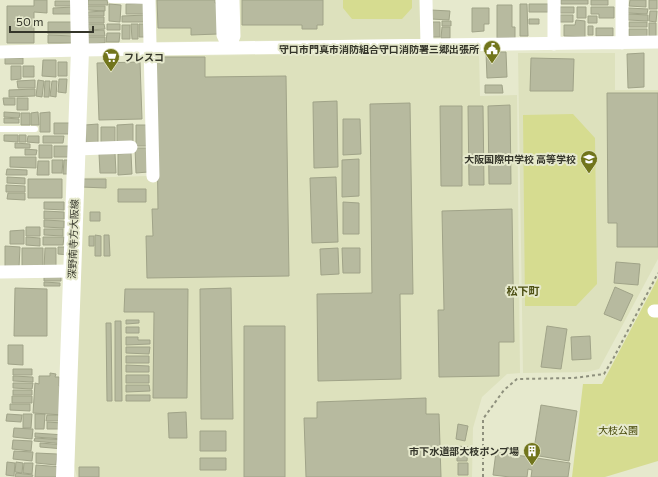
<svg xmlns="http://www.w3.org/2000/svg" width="658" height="477" viewBox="0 0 658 477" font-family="Commissioner,'Noto Sans JP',sans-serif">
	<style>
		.built { fill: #dde1bd }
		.green { fill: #d6dc90 }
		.building { fill: #b7ba9f; stroke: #a0a388 }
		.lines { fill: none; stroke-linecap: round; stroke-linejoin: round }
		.path { stroke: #8e907d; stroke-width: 2; stroke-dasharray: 3 3; stroke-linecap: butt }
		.lane { stroke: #fff; stroke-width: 6 }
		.street { stroke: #fff; stroke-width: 13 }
		.secondary { stroke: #fff; stroke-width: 18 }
		.labels { text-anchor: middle; stroke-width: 4; stroke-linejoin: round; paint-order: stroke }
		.poi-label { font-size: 10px; font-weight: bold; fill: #34352a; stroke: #e6e9cd; text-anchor: end }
		.street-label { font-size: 10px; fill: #34352a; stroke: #e6e9cd }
		.park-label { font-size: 10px; fill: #404202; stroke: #e6e9cd }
		.neighbourhood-label { font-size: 11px; font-weight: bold; fill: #4c4f13; stroke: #e6e9cd }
	</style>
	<rect width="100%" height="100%" fill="#e6e9cd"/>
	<path class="built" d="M154,0H219L220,41L154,42Z
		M237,0H420L421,39L237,41Z
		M479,53L480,96L517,95L520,373L507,374L482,397L473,428L472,477H77L74,466L80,178L147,176L152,56Z
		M518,53H615V90H658V259L599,369L587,372L523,373Z"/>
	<path class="green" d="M343,0H412V8L402,19H352L343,8Z
		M573,114L595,138L597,284L576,306H525L523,115Z
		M658,278V461L605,477H572L583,384H602Z"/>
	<path class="building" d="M34,0H47V13L34,12V43H7V6H34Z
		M88,0H107L108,5H88Z
		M157,0H215V3H218V34L191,35V28H158Z
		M242,0H323V25H317V29H302V25H242Z
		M561,0H588V4H561Z
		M591,0H608V5H591Z
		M630,0H646V7L629,6Z
		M649,0H657V9H649Z
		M55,1H73V6H55Z
		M145,3V14H126V4Z
		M109,4L121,5L120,22L109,21Z
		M520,4H527L528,36H520Z
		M529,4H548V12H529Z
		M497,5H512V27H515V38H497Z
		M88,6H105V11L88,10Z
		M74,7V14H53V8Z
		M560,7H574V13H560Z
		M577,7H586V18H577Z
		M591,7H614V18H599V14H591Z
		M472,8H489V24H484V31L472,32Z
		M628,8L648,9L647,14L628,13Z
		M431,10L450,11L449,20L431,19Z
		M104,11V16H88V12Z
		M650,11H657L656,22L649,21Z
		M628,14L648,15V21L628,20Z
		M146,15V22H122V16Z
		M560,15H573V22H560Z
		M588,16H597V23H588Z
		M88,17H104V23H88Z
		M529,19H539V24H529Z
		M576,20L585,21V37L564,36V25H575Z
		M442,21H451V26H442Z
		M48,22H73V34H48Z
		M432,22H440V37H432Z
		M629,22H647V27H629Z
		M649,23H656V36H649Z
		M88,24H104L105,29L89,30Z
		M107,24H120V30H107Z
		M131,24H138V39H132Z
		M139,24H147V37H139Z
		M122,25H130V39H122Z
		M588,26H593V35H588Z
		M442,27H450V38H441Z
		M596,28H613V36H596Z
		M629,29H647V36H629Z
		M104,30L105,36H88V31Z
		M107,33H120L119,42H106Z
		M48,35L74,36V43H48Z
		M88,37H105V43L88,44Z
		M486,52H506L507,77L487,78Z
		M644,53V87L628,88L627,54Z
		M156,57H205V77L286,76L289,276L147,278L146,236H153L152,209H158Z
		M5,58H23V64H5Z
		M531,58L574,59L573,91H530Z
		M43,60H56V77L42,76Z
		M58,62H67V76H58Z
		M140,62L142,119L99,120L97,63Z
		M11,66H21V79L11,80Z
		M23,66H34V77H23Z
		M59,79H67L66,93L58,92Z
		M35,80V88H18L17,81Z
		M38,80L44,81L42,97L36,96Z
		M45,81H50L49,97H44Z
		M52,81H57L56,97L50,96Z
		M485,85H502L503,93H485Z
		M35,89V96L9,97V90Z
		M607,93H658V247H617V223H608Z
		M3,98H15V105H4Z
		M17,98H28V110H17Z
		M337,101L338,167L314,168L313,102Z
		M410,103L413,294H400L401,379L318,381L317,294L372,293L370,104Z
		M510,105L511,184H489L488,106Z
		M440,106H462V186H441Z
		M468,106H483L484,185H469Z
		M4,112L20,113L19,118L4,117Z
		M38,112L39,125H31V113Z
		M50,112V132H40V113Z
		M21,113H30V125H21Z
		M4,118L19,119V123H4Z
		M343,119H360L361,154L343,155Z
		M54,123H70V134H54Z
		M98,124V144H86L85,125Z
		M133,124V142L117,143V125Z
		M136,125H147V146H136Z
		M101,127H115V143H101Z
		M4,135H18V142L4,141Z
		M19,135H26V142H19Z
		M28,136H39V143L27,142Z
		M43,136H64L63,143H43Z
		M15,143L30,144V148H15Z
		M39,145H52V158H39Z
		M54,146H71L70,157H54Z
		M135,148H147L148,172L136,173Z
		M25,149L37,150L36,155H25Z
		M115,153L116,173H100L99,154Z
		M131,153L132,174L118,175V154Z
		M10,157H36V168L10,167Z
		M359,159V196L342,197V160Z
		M52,160H63L62,173H52Z
		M64,160H72L71,174H63Z
		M38,161H49V175H37Z
		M7,169L27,170V175H6Z
		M7,177L25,178V184L7,183Z
		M336,177L338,242L312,243L310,178Z
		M28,179H62V198H28Z
		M82,179H106V188L81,187Z
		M6,185L25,186V192H6Z
		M118,189H146V202H118Z
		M8,193H25V200L7,199Z
		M44,202H64V210L44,209Z
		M343,202L359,203V234H343Z
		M512,209L514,342H499V376L439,377L438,310H444L442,211Z
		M44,211L64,212V219H44Z
		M90,212H100V221H90Z
		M44,220L64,221V228L44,227Z
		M26,227H40V236H26Z
		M44,229H63V236L44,235Z
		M24,230V244H10V231Z
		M95,235L101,236V256H95Z
		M104,235H109L110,256H104Z
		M89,236H94V246H89Z
		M26,237L40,238V246L26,245Z
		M43,237H64L63,245H43Z
		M5,246L20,247L19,268H5Z
		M58,247H70V255L58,254Z
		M22,248H43V268H22Z
		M45,248H56V268H44Z
		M338,248L339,274L321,275L320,249Z
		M342,248H360V273H343Z
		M616,262L640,264L638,285L614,283Z
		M44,277H61V281H44Z
		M44,282L60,283V286H44Z
		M615,287L633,295L621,321L604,314Z
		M15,288L47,289V336H14Z
		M231,288L233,419H201L200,289Z
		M125,289H188L187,398H153L154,312H124Z
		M126,320H139V323L126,324Z
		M115,321H121L122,401H115Z
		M106,323H111L112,401H107Z
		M244,326H285V477H244Z
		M547,326L567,329L561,369L541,367Z
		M126,327H139V333H126Z
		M590,336L591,359L572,360L571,337Z
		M126,337H138V340H150V344L126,345Z
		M8,345H23V365L8,364Z
		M126,347H150L149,354L126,353Z
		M126,356H149V363H126Z
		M126,365L149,366V372H126Z
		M13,369H32V375H13Z
		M50,373L56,374L55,377H59V386L65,387L63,415L33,413L35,383L39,384V376H50Z
		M126,375H149V383H126Z
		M13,376L33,377V382L13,381Z
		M13,383H33L32,389L13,388Z
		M126,385H149L150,391L126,392Z
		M13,390H32V395H13Z
		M126,395H150V401H126Z
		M12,396H32V403H12Z
		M426,398V414H439L441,477H306L304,418H317V402Z
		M10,404H30V411L10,410Z
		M541,405L577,411L569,461L533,455Z
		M186,412L187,438H169L168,413Z
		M7,414L22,415L21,422L6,421Z
		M23,414H32L31,428H23Z
		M35,414H45L44,429H35Z
		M47,415H63V421H46Z
		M47,422L63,423V429H47Z
		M458,424L468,426L465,441L456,439Z
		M14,428L33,429L32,439L13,437Z
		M200,431H226V451H200Z
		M35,433L64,435L63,439L35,437Z
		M35,438L65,440L64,444L34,441Z
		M13,440L32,441L31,451L12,449Z
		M40,443L65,445L64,449L40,447Z
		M457,446L468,447L467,461H457Z
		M14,451L33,452L32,461L13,459Z
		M496,452L570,463L568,477H531L532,470L528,469L527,477H510L493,475Z
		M36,453L57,454L56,465L36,463Z
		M200,458H226V470H200Z
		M7,462L15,463L14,476L6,475Z
		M16,462L23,463L22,473L15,472Z
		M24,463H33L32,474L23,473Z
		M458,463H468V475H458Z
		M36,465L62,467L61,477H35Z
		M79,467H99V477H79Z
		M16,473L33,475L32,477H15Z"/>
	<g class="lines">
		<path class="path" d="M483,477V419L504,390L517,379L574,378L604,374L613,359L658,273"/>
		<path class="lane" d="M111,0L149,1
			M0,129H35"/>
		<path class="street" d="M149,0L153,176
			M222,0L223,35L229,48
			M426,0L427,45
			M554,0V44
			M622,0V43
			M229,48L234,36L233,0
			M0,52L80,50L151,49L229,48L658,42
			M76,149L131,147
			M0,272L72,271
			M654,311H658"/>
		<path class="secondary" d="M65,477L80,50L79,0"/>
	</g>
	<defs>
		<symbol id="civic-pin" viewBox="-11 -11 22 30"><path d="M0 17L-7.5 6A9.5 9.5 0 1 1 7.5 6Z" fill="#71751c" stroke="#e6e9cd"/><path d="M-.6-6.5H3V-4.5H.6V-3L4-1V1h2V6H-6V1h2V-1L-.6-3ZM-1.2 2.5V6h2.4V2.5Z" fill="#fff"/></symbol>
		<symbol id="supermarket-pin" viewBox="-11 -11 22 30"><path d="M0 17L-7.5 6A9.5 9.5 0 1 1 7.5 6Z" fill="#71751c" stroke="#e6e9cd"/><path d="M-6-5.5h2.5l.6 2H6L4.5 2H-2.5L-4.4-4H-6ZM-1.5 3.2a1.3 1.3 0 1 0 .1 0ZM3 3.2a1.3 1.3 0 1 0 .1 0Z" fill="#fff"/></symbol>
		<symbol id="school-pin" viewBox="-11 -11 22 30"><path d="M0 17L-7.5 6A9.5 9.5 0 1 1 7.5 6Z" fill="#71751c" stroke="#e6e9cd"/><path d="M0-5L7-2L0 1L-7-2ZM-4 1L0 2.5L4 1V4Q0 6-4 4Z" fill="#fff"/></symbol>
		<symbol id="building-pin" viewBox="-11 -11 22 30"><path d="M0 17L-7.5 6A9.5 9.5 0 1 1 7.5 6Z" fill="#71751c" stroke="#e6e9cd"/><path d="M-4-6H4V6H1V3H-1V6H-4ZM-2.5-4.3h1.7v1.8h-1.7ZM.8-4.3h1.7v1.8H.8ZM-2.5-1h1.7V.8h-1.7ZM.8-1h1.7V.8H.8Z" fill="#fff"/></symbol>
	</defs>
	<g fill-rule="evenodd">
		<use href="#civic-pin" x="482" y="39" width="20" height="27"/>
		<use href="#supermarket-pin" x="101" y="47" width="20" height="27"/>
		<use href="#school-pin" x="579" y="149" width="20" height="27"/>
		<use href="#building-pin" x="522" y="441" width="20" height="27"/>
	</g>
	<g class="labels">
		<g class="poi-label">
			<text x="479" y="53">守口市門真市消防組合守口消防署三郷出張所</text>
			<text x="124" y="61" text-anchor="start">フレスコ</text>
			<text x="576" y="163">大阪国際中学校 高等学校</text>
			<text x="519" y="455">市下水道部大枝ポンプ場</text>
		</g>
		<g class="street-label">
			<text transform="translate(73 239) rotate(-88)" y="4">深野南寺方大阪線</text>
		</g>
		<g class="park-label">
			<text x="618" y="434">大枝公園</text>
		</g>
		<g class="neighbourhood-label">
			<text x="523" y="295">松下町</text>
		</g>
	</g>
	<path d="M10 26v6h83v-6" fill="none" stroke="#34352a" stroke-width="2"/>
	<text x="16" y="26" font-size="12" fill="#34352a" stroke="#e6e9cd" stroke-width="3" paint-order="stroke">50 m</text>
</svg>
